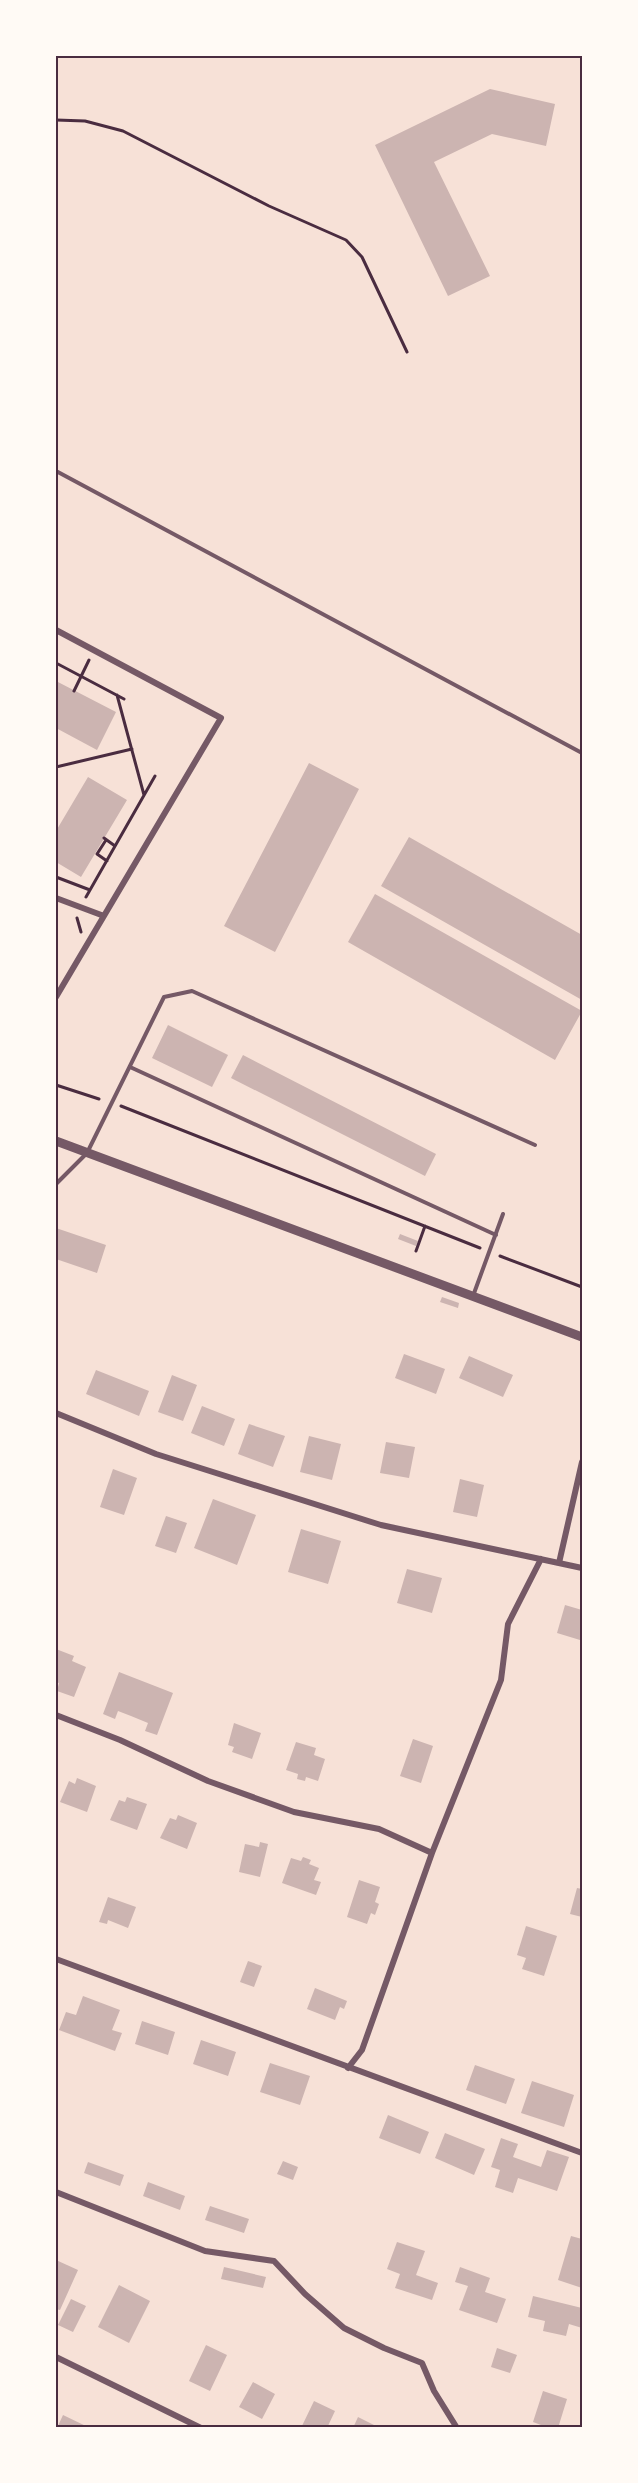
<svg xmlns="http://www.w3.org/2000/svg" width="638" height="2483" viewBox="0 0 638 2483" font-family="Georgia,serif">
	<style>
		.building { fill: #ccb4b1 }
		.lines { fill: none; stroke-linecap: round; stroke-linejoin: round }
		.path { stroke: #4a2c40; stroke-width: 3 }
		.service { stroke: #755966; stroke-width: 4 }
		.minor { stroke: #755966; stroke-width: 6 }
		.tertiary { stroke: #755966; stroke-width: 9 }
		.neatline { fill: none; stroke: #4a2c40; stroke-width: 2 }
	</style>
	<rect width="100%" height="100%" fill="#f7e1d7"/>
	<path class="building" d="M490,89L555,104L546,146L492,134L434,162L490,276L448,296L375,145Z
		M56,681L116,712L97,750L56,728Z
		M309,763L359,789L275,952L224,926Z
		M88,777L127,800L81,877L56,862V831Z
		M409,837L582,935V1000L381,886Z
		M375,894L582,1011L555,1060L348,942Z
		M168,1025L228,1055L212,1087L152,1058Z
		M243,1055L436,1154L425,1176L231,1078Z
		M56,1228L106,1245L97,1273L56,1259Z
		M400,1234L418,1241L416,1246L398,1239Z
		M442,1297L459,1303L458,1308L440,1302Z
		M404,1354L445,1369L436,1394L395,1378Z
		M469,1356L513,1375L503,1397L459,1378Z
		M96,1370L149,1391L139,1416L86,1394Z
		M172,1375L197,1385L183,1421L158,1412Z
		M202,1406L235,1419L224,1446L191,1433Z
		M249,1424L285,1436L273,1467L238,1454Z
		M309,1436L341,1444L332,1480L300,1472Z
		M386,1442L415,1447L409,1478L380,1473Z
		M113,1469L137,1478L124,1515L100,1507Z
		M460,1479L484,1485L477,1517L453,1512Z
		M213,1499L256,1515L237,1565L194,1548Z
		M166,1516L187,1523L176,1553L155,1546Z
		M301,1529L341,1541L328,1584L288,1572Z
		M407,1569L442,1578L432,1613L397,1603Z
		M565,1605L582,1610V1631L580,1640L557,1633Z
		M56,1649L74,1656L72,1661L86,1667L74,1697L57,1691L59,1683L56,1682Z
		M119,1672L173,1693L157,1735L145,1731L148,1723L131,1716L118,1711L115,1719L103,1714Z
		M234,1723L261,1733L252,1759L232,1752L234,1747L228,1745Z
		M413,1739L433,1746L421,1783L400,1776Z
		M296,1742L316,1748L314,1755L325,1759L318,1781L306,1777L305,1781L297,1779L298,1774L286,1770Z
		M77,1778L96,1786L87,1812L60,1802L69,1781L75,1784Z
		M127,1797L147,1804L137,1830L110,1820L119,1800L125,1802Z
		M178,1815L197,1823L187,1849L160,1838L170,1818L176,1820Z
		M260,1842L268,1844L260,1877L239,1872L245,1844L259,1847Z
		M303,1857L311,1860L309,1864L319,1868L314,1880L321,1882L316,1895L282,1883L291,1858L301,1861Z
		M359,1880L380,1887L375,1902L379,1904L375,1915L371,1913L367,1924L347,1917Z
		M577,1888L582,1889V1917L570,1914Z
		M108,1897L136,1907L128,1928L108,1920L107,1924L99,1922Z
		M526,1926L557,1936L544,1976L522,1969L526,1958L517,1955Z
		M248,1961L262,1966L254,1987L240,1982Z
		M315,1988L347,2001L344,2009L340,2007L335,2020L307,2009Z
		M83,1996L120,2010L112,2030L122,2033L115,2051L59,2030L66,2012L76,2015Z
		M142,2021L175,2032L168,2055L135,2044Z
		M201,2040L236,2052L228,2076L193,2064Z
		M270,2063L310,2076L300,2105L260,2092Z
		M475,2065L515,2079L506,2104L466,2090Z
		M532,2081L574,2095L564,2127L521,2113Z
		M388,2115L429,2132L420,2154L379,2138Z
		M445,2133L485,2149L474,2175L435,2158Z
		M501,2138L518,2144L513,2157L541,2167L547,2150L569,2157L557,2191L518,2178L513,2193L495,2187L500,2170L491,2167Z
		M283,2161L298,2167L293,2180L277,2174Z
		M88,2162L124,2175L120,2186L84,2173Z
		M148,2182L185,2196L180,2210L143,2196Z
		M210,2206L249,2219L244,2233L205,2220Z
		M571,2236L582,2239V2288L558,2280Z
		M397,2242L425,2251L416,2275L438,2283L432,2300L395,2288L400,2274L387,2269Z
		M56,2260L78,2270L60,2310L56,2309Z
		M224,2267L266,2277L263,2288L221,2279Z
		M460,2267L490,2278L485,2292L506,2299L497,2323L459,2310L468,2286L455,2282Z
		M119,2285L150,2301L129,2343L98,2327Z
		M533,2296L582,2308V2328L569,2324L566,2336L543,2331L545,2321L528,2317Z
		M71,2299L86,2306L73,2332L58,2325Z
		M206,2345L227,2355L210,2391L189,2381Z
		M497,2348L517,2355L510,2373L491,2367Z
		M253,2382L275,2394L262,2419L239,2407Z
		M543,2391L567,2399L558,2428H549L533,2422Z
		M314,2401L335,2411L327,2428H301Z
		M63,2415L90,2428H57Z
		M358,2417L380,2428H353Z"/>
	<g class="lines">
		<path class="path" d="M56,120L85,121L123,131L269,206L346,240L362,257L407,352
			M56,663L124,699
			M74,691L89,660
			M117,695L144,795
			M56,767L132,749
			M104,838L115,846
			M106,840L97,854L107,861
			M56,877L90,890
			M86,897L155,776
			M77,918L81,932
			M56,1085L99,1099
			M121,1106L480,1248
			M416,1251L425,1226
			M500,1256L582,1287"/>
		<path class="service" d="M56,471L582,753
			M130,1067L496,1235
			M56,1184L87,1153L164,997L192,991L535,1145
			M473,1296L503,1214"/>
		<path class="minor" d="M56,630L221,718L56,997
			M56,898L104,916
			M56,1413L156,1454L381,1525L582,1568
			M559,1563L582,1462
			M56,1715L120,1740L208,1781L294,1812L379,1829L432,1853
			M56,1959L582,2153
			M348,2068L362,2050L432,1853L501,1680L508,1624L541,1559
			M56,2192L205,2251L274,2261L305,2294L344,2328L384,2348L422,2363L434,2391L457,2428
			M56,2357L201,2428"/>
		<path class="tertiary" d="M56,1141L582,1337"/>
	</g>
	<rect width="638" height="2483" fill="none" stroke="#fffaf5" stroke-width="114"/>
	<rect x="57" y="57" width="524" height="2369" class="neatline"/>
</svg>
